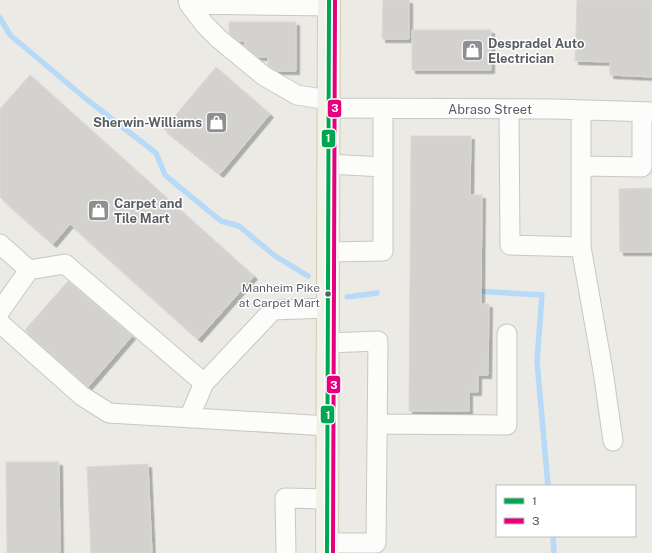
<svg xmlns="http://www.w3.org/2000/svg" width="652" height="553" viewBox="0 0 652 553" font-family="'Public Sans',sans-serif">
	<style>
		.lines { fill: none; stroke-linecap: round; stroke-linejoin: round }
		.stream { stroke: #b6daf7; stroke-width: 5.5 }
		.building { fill: #d3d2cf; stroke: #dad8d4; filter: url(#shadow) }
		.minor-casing { stroke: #c7c7c5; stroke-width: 21 }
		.major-casing { stroke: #d3ccb2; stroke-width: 24 }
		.minor { stroke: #fcfcfb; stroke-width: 19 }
		.major { stroke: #f2f1e7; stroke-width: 22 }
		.bus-1-casing { stroke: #fff; stroke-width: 7 }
		.bus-2-casing { stroke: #fff; stroke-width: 7 }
		.bus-1 { stroke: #00a651; stroke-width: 4 }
		.bus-2 { stroke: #e5007d; stroke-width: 4 }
		.bus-dot { fill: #5a5e63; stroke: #fff; stroke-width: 1.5 }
		.labels { text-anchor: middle; stroke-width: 3; stroke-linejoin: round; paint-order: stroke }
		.bus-label { font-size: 12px; fill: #5a5e63; stroke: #fff; text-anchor: end }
		.poi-label { font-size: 13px; font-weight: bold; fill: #5a5e63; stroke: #fff; text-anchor: start }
		.street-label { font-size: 13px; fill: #5a5e63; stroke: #fff }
		.line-badge { stroke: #fff; stroke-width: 1.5 }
		.badge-label { font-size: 11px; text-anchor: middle; font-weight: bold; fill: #fff }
	</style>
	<defs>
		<filter id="shadow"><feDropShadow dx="3.5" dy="3.5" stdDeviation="0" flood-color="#0004"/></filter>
	</defs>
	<rect width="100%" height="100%" fill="#ebeae5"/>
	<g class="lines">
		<path class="stream" d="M0,18L10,35L85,98L156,153L165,175L221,221L239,226L275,256L308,276
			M474,291L542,295L537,361L548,486
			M347,297L377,293
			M553,536L554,553"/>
	</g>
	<path class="building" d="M383,0H409V39H382Z
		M577,0H652V77L610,75V62L575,61Z
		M229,22H296V71H277L270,67L268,65V57H258L245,46V41H239L229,33Z
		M412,30H491V70H412Z
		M216,67L270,114L220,174L164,129Z
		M30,75L254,276L198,339L70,224L53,244L0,197V109Z
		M411,136H471L470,195H482L481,304H489L488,375H478V392H469V411H409Z
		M652,188V252H620L619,189Z
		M68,281L132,336L88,387L25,330Z
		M6,462H59L60,553H7Z
		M148,464L152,553H91L87,467Z"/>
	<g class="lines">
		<defs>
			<path id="minor" d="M188,0L189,4L329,6
				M189,4L205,25L219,39L264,76L297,95L329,100
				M328,108L554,109L652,112
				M509,109L510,245L581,247
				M581,110V247L603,371L613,441
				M328,164L383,167
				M581,166L642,167V112
				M0,244L29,270L65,264L204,383L273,310L328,308
				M328,252L383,251V109
				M0,311L29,270
				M0,323L82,396L109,413L328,426
				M189,418L204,383
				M377,424L507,425V334
				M327,543H376L378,341L328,343
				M286,553L285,498L328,499"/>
			<path id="major" d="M327,553L329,0"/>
		</defs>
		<use href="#minor" class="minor-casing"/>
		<use href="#major" class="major-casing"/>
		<use href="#minor" class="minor"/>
		<use href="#major" class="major"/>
		<defs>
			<path id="bus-1" d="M327,553L329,0"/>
			<path id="bus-2" d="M333,553L335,0"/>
		</defs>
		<use href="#bus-1" class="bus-1-casing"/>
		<use href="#bus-2" class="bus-2-casing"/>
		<use href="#bus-1" class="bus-1"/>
		<use href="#bus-2" class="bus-2"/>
	</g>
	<defs>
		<symbol id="shop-square" viewBox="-11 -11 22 22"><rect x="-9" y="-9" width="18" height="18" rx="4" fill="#8d8f90" stroke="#fff"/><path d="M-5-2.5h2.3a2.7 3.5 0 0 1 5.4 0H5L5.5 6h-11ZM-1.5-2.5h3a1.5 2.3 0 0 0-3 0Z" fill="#fff"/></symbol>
	</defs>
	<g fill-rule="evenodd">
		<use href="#shop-square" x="460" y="38" width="25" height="25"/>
		<use href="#shop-square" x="204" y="110" width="25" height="25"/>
		<use href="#shop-square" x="86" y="198" width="25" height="25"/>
	</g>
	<circle class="bus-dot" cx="328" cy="294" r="3.5"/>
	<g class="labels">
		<g class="bus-label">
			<text x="320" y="292">Manheim Pike<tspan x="320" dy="15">at Carpet Mart</tspan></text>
		</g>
		<g class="poi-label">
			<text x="488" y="48">Despradel Auto<tspan x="488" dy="15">Electrician</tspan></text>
			<text x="202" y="127" text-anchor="end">Sherwin-Williams</text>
			<text x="114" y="208">Carpet and<tspan x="114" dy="15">Tile Mart</tspan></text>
		</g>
		<g class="street-label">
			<text x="490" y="114">Abraso Street</text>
		</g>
	</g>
	<g class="line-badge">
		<rect x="327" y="99" width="15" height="19" rx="4" fill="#e5007d"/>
		<rect x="321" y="129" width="15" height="19" rx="4" fill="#00a651"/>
		<rect x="326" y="375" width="15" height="19" rx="4" fill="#e5007d"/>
		<rect x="320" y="405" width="15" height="19" rx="4" fill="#00a651"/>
	</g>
	<g class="badge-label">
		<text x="335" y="112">3</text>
		<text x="328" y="142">1</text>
		<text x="334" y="389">3</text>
		<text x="328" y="419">1</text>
	</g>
	<rect x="496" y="485" width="140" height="52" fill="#ffffff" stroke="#bdbfc1"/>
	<rect x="504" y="498" width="20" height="6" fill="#00a651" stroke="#bdbfc1"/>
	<text x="532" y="505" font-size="12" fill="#5a5e63">1</text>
	<rect x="504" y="518" width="20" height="6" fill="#e5007d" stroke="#bdbfc1"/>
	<text x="532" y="525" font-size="12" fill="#5a5e63">3</text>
</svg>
